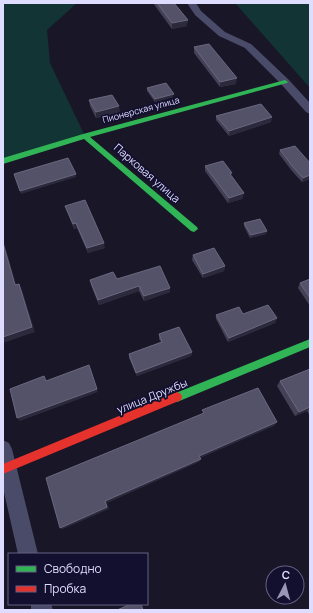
<svg xmlns="http://www.w3.org/2000/svg" width="313" height="613" viewBox="0 0 313 613" font-family="Manrope,sans-serif">
	<style>
		.green { fill: #123434 }
		.lines { fill: none; stroke-linecap: round; stroke-linejoin: round }
		.street { fill: #4a4a69; fill-rule: evenodd }
		.fast { fill: #30b455; fill-rule: evenodd }
		.jam { fill: #e5322d; fill-rule: evenodd }
		.wall { fill: #444156 }
		.shaded-wall { fill: #2c293c }
		.building { fill: #545268; stroke: #6a6780 }
		.labels { text-anchor: middle; stroke-width: 3.5; stroke-linejoin: round; paint-order: stroke }
		.far-street-label { font-size: 9px; fill: #dfddff; stroke: #130f2f }
		.street-label { font-size: 11px; fill: #dfddff; stroke: #130f2f }
	</style>
	<rect width="100%" height="100%" fill="#191628"/>
	<path class="green" d="M3,3H77L47,30L50,63L84,134L3,158Z
		M235,3H310V88Z"/>
	<g class="lines">
		<path class="street" d="M187,3H196L201,11L225,32L251,44L289,80L310,103V114L306,112L281,84L245,48L219,36L195,15Z
			M3,440L9,443L12,449L38,554H18L3,488Z
			M31,604H51L53,610H31Z"/>
		<path class="fast" d="M285,80L288,82L287,83L90,137L197,227L198,229L194,232L191,231L84,139L3,164V158L83,134Z
			M310,339V347L177,402L173,400L172,397L173,394Z"/>
		<path class="jam" d="M177,392L181,394L182,397L181,400L3,474V464Z"/>
	</g>
	<path class="wall" d="M153,3H174L187,26L172,29Z
		M194,47L236,84L220,87L194,53Z
		M147,88L173,97L155,102L147,91Z
		M89,100L120,112L96,118L90,106Z
		M216,116L271,122L229,136L216,120Z
		M280,150L310,163V179L302,182L292,171L279,154Z
		M205,166L232,176L244,193L242,199L228,203L205,171Z
		M65,206L105,248L88,253L77,228L74,229L67,211Z
		M244,223L267,231L266,234L250,238L244,226Z
		M193,255L225,266L224,271L203,278L192,260Z
		M117,279L170,292L144,301L139,291L99,305L91,285L90,280Z
		M310,279V306L298,288L300,283Z
		M243,314L277,318L275,323L228,342L216,319V315Z
		M159,334L192,352L191,356L137,376L129,358V354L161,342L159,339Z
		M310,369V416L307,411L295,416L277,386L280,381Z"/>
	<path class="shaded-wall" d="M188,20L187,26L172,29V23Z
		M237,78L236,84L220,87V82Z
		M174,94L173,97L155,102V99Z
		M119,106L120,112L96,118V112Z
		M272,117L271,122L229,136V131Z
		M76,174V177L21,194L20,191Z
		M310,175V179L302,182L303,178Z
		M244,193L242,199L228,203L229,198Z
		M76,223L77,228L74,229L73,224Z
		M267,231L266,234L250,238L251,235Z
		M3,239L18,291L15,285L3,243Z
		M104,243L105,248L88,253L87,248Z
		M225,266L224,271L203,278V274Z
		M19,284L22,290L35,332L3,343V337Z
		M139,286V291L99,305L98,300Z
		M170,288V292L144,301V296Z
		M277,318L275,323L228,342L229,338Z
		M192,352L191,356L137,376L136,373Z
		M97,389L98,392L20,421L17,418Z
		M310,407L307,411L295,416L299,412Z
		M277,422L274,426L198,459L199,456Z
		M201,459L199,462L107,503L109,509L63,529L60,528L105,501Z"/>
	<path class="building" d="M157,3H174L188,20L172,23Z
		M209,44L237,78L220,82L194,47Z
		M166,83L174,94L155,99L147,88Z
		M112,95L119,106L96,112L89,100Z
		M261,104L272,117L229,131L216,116Z
		M295,146L310,163V175L303,178L293,167L280,150Z
		M68,158L76,174L20,191L14,174Z
		M223,161L232,173L230,174L244,193L229,198L205,166Z
		M85,200L104,243L87,248L76,223L73,224L65,206Z
		M260,219L267,231L251,235L244,223Z
		M3,243L15,285L19,284L32,327L3,337Z
		M214,248L225,266L203,274L193,255Z
		M160,266L170,288L144,296L139,286L98,300L90,280L113,272L117,279Z
		M310,279V298L300,283Z
		M268,305L277,318L229,338L216,315L239,307L243,314Z
		M179,327L192,352L136,373L129,354L162,342L159,334Z
		M89,365L97,389L17,418L10,389L44,376L46,381Z
		M310,369V407L299,412L280,381Z
		M258,388L277,422L199,456L201,459L105,501L107,507L60,528L46,478L204,413L202,410Z
		M131,604H141L143,610H117Z"/>
	<g class="labels">
		<g class="far-street-label">
			<text transform="translate(141 110) rotate(-15)" y="3">Пионерская улица</text>
		</g>
		<g class="street-label">
			<text transform="translate(147 173) rotate(41)" y="4">Парковая улица</text>
			<text transform="translate(152 396) rotate(-22)" y="4">улица Дружбы</text>
		</g>
	</g>
	<rect width="313" height="613" fill="none" stroke="#dfddff" stroke-width="8"/>
	<rect x="8" y="553" width="140" height="52" fill="#130f2f" stroke="#656182"/>
	<rect x="16" y="566" width="20" height="6" fill="#30b455" stroke="#656182"/>
	<text x="44" y="573" font-size="12" fill="#dfddff">Свободно</text>
	<rect x="16" y="586" width="20" height="6" fill="#e5322d" stroke="#656182"/>
	<text x="44" y="593" font-size="12" fill="#dfddff">Пробка</text>
	<g transform="translate(285 585) rotate(6)"><circle r="19" fill="#130f2f" stroke="#656182"/>
	<path d="M0-3L7 15L0 10L-7 15Z" fill="#9a97b4"/>
	<text y="-6" font-size="11" font-weight="bold" text-anchor="middle" fill="#dfddff">С</text>
	</g>
</svg>
